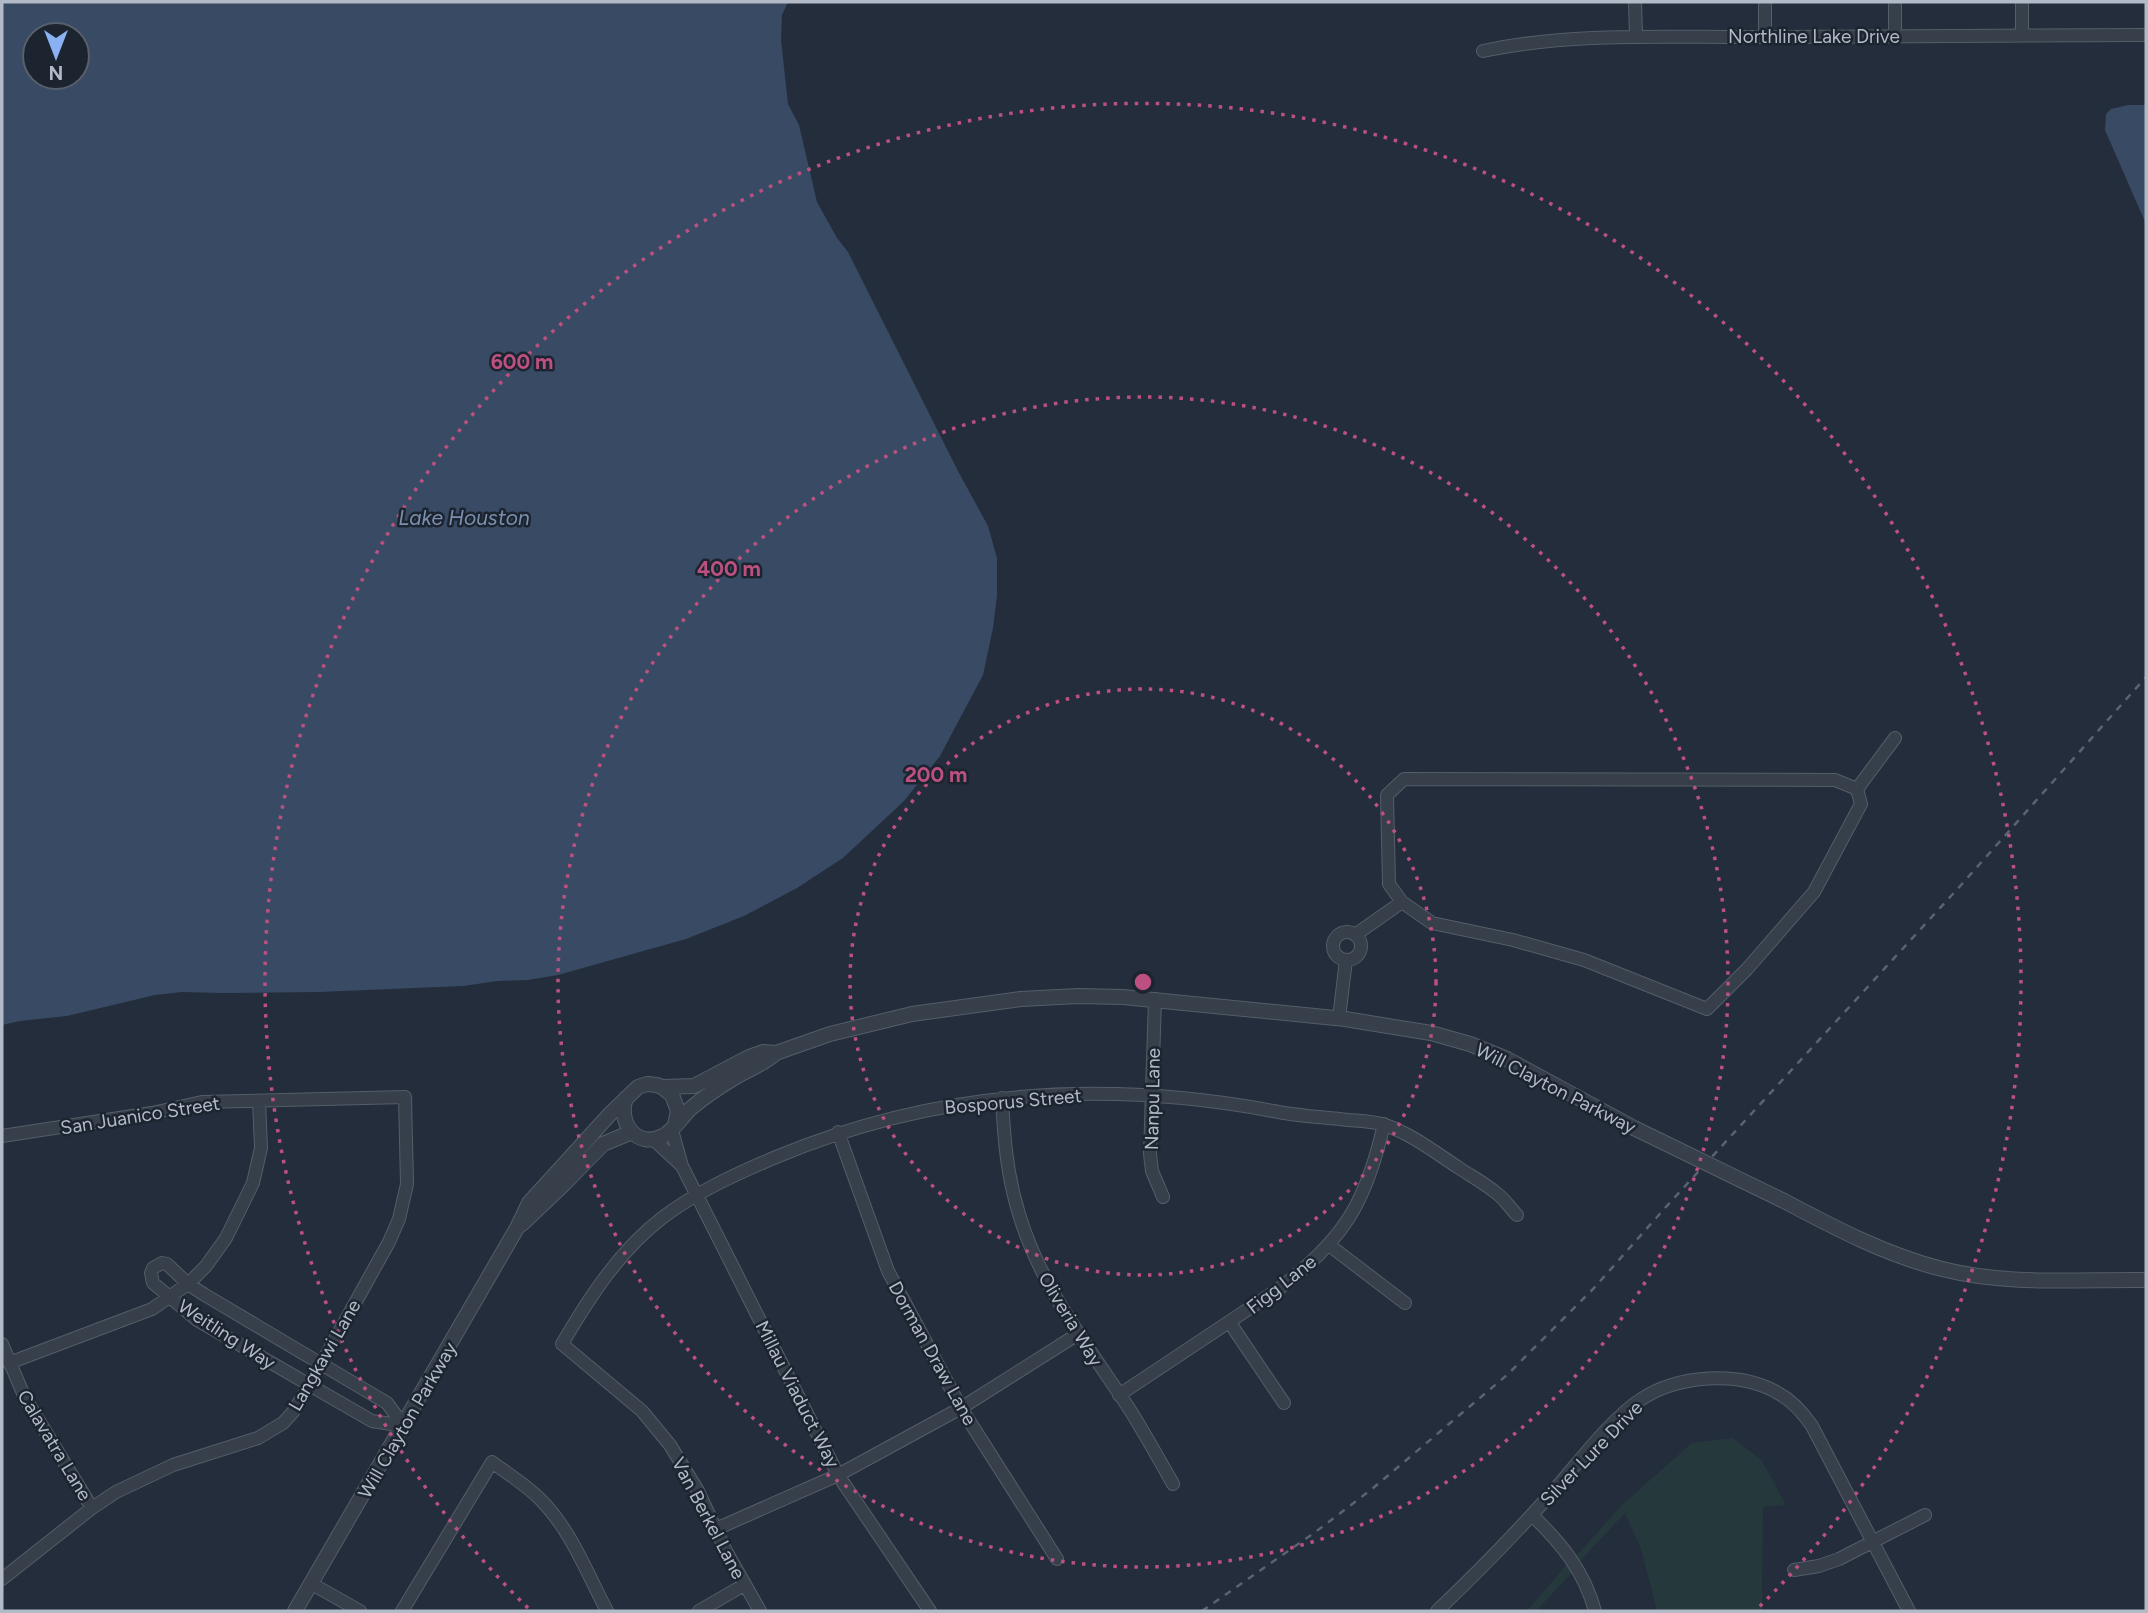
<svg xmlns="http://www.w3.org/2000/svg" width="2148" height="1613" viewBox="0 0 2148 1613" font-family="Figtree,sans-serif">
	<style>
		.green { fill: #25393c }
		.water { fill: #394a64; fill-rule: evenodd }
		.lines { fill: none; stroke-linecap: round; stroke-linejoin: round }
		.minor-casing { stroke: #555d69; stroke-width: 14 }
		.tertiary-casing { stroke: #555d69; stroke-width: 16 }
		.minor { stroke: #373f4b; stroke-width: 12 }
		.tertiary { stroke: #373f4b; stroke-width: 14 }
		.rail { stroke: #596372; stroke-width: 2.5; stroke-dasharray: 7 7; stroke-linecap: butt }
		.tertiary-bridge-casing { stroke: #555d69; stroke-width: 16; stroke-linecap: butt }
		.tertiary-bridge { stroke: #373f4b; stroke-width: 14 }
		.ring { fill: none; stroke: #bc5181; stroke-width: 3.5; stroke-dasharray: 3.5 7 }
		.labels { text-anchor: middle; stroke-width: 5; stroke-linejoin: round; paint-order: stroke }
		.street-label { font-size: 19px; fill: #b2bac7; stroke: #1c2430 }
		.water-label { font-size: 21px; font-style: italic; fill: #7b8fae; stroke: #1c2430 }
		.centre { fill: #bc5181; stroke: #1c2430; stroke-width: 3.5 }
		.ring-label { font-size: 21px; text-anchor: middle; font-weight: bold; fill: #bc5181; stroke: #1c2430; stroke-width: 5; stroke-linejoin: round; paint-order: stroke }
	</style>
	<rect width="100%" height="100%" fill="#232d3b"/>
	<path class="green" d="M1733,1438L1762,1461L1786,1505L1763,1507L1762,1611H1657L1641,1549L1625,1513L1580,1561L1576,1556L1623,1504L1692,1443Z
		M1567,1564L1572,1573L1536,1611H1527Z"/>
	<path class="water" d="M2,2H788L782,15L781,40L788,104L799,125L817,202L837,238L848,252L958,471L988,526L997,558V595L993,628L983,675L940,756L904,801L843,858L797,888L744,916L686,939L558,975L528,980L498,981L463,986L320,992L221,993L182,992L155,995L67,1016L20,1021L2,1025ZM35,35H77V77H35Z
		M2128,105H2146V224L2105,130L2106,114L2111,109Z"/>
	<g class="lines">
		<defs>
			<path id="minor" d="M1635,2L1636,36
				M1895,2V36
				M2022,35V2
				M1765,37V2
				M1483,51C1577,31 1673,38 1769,37C1895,37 2020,35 2146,35
				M1404,779L1835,780L1857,789L1861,804L1814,892L1747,969L1707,1009L1584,960L1513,940L1432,923L1402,902L1389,884L1387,795Z
				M1857,789L1895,738
				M1333 946a14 14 0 1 1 28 0a14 14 0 1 1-28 0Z
				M1355,935L1402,902
				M1155,999L1150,1154L1152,1171L1163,1197
				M1339,1018L1346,960
				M1002,1098C1004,1139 1007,1175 1019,1214C1041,1288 1089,1347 1130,1410C1145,1434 1159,1459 1173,1484
				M672,1130L682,1166L838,1475L930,1611
				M838,1132L888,1271L961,1408L1057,1559
				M2,1136L152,1113L202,1102L405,1097L407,1184L399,1219L389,1242L309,1386L293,1412L283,1423L258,1438L173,1465L116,1492L92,1508L2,1579
				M653,1139L680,1164
				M1329,1245L1405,1303
				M162,1263L167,1264L188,1284L205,1295L387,1403L404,1426L372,1421L197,1320L153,1283L151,1273L153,1268Z
				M1230,1323L1284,1403
				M2,1344L25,1398L92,1508
				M9,1363L152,1309L188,1284L206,1266L226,1238L253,1183L261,1148L259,1101
				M1119,1395L1280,1288C1344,1239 1366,1203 1384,1124
				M1532,1515C1562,1544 1584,1571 1595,1611
				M716,1529L838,1475L961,1408L1078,1334
				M1794,1570L1819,1566L1839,1559L1925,1515
				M312,1584L360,1611
				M402,1611L492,1462C508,1474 526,1485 540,1499C571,1530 587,1573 607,1611
				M699,1611L744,1585
				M760,1611L726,1551L698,1491L670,1445L642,1411L562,1344C589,1298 619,1251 662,1218C696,1192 736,1174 776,1157C936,1090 1102,1079 1273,1111C1297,1116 1322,1117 1348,1120C1360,1121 1373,1121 1385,1125C1412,1134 1436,1153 1459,1168C1471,1176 1484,1183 1495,1192C1504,1198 1510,1208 1517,1215
				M1437,1611C1478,1572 1518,1531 1556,1488C1580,1461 1610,1420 1640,1400C1677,1375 1739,1370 1778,1393C1793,1401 1803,1413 1812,1426L1909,1611"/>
			<path id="tertiary" d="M662,1087L694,1086L749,1057L763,1052L776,1053L830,1034L912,1014L1021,999L1078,996L1123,997L1345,1019L1431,1033L1470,1044L1507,1059L1634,1128
				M626,1098C617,1123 637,1149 663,1136C674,1130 681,1118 690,1109C705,1096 722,1085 739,1075C752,1068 765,1063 776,1053
				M1784,1201C1835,1228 1886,1255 1942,1269C2009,1286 2079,1279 2146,1280
				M522,1224L563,1185L603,1144L632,1132
				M295,1611L517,1228L529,1203L610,1114L638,1087L647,1084L657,1085L662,1087L672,1095L678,1111L675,1125"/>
		</defs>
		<use href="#minor" class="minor-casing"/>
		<use href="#tertiary" class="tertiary-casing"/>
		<use href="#minor" class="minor"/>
		<use href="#tertiary" class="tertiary"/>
		<path class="rail" d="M1202,1611L1314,1533L1372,1489L1507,1375L1594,1288L1665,1208L1962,884L2146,677"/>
		<defs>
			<path id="tertiary-bridge" d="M1634,1128L1784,1201"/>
		</defs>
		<use href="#tertiary-bridge" class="tertiary-bridge-casing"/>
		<use href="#tertiary-bridge" class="tertiary-bridge"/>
	</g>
	<g class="ring">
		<circle cx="1143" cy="982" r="293"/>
		<circle cx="1143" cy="982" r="585"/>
		<path d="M528 1608A878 878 0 1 1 1758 1608"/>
	</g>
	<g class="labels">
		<g class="street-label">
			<text x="1814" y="43">Northline Lake Drive</text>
			<text transform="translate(1556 1088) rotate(27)" y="7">Will Clayton Parkway</text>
			<text transform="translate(1152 1099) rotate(-89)" y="7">Nanpu Lane</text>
			<text transform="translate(1013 1101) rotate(-5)" y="7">Bosporus Street</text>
			<text transform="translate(140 1115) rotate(-9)" y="7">San Juanico Street</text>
			<text transform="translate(1281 1284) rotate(-38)" y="7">Figg Lane</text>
			<text transform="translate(1071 1319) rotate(59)" y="7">Oliveria Way</text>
			<text transform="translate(227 1334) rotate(33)" y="7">Weitling Way</text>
			<text transform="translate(933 1353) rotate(61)" y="7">Dorman Draw Lane</text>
			<text transform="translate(324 1355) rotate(-60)" y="7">Langkawi Lane</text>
			<text transform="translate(798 1394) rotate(63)" y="7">Millau Viaduct Way</text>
			<text transform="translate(407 1420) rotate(-60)" y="7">Will Clayton Parkway</text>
			<text transform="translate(55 1445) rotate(59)" y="7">Calavatra Lane</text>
			<text transform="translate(1591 1453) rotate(-46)" y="7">Silver Lure Drive</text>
			<text transform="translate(709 1518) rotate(62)" y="7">Van Berkel Lane</text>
		</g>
		<g class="water-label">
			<text x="464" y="525">Lake Houston</text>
		</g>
	</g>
	<circle cx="1143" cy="982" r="10" class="centre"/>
	<g class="ring-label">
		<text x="522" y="369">600 m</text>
		<text x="729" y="576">400 m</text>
		<text x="936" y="782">200 m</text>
	</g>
	<rect width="2148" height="1613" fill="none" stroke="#b2bac7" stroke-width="7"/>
	<g transform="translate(56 56) rotate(180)"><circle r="33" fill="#1c2430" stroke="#58606c" stroke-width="2"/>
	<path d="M0-5L12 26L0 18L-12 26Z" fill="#8ab1f4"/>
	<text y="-10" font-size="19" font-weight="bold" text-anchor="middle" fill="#b2bac7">N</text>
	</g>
</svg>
